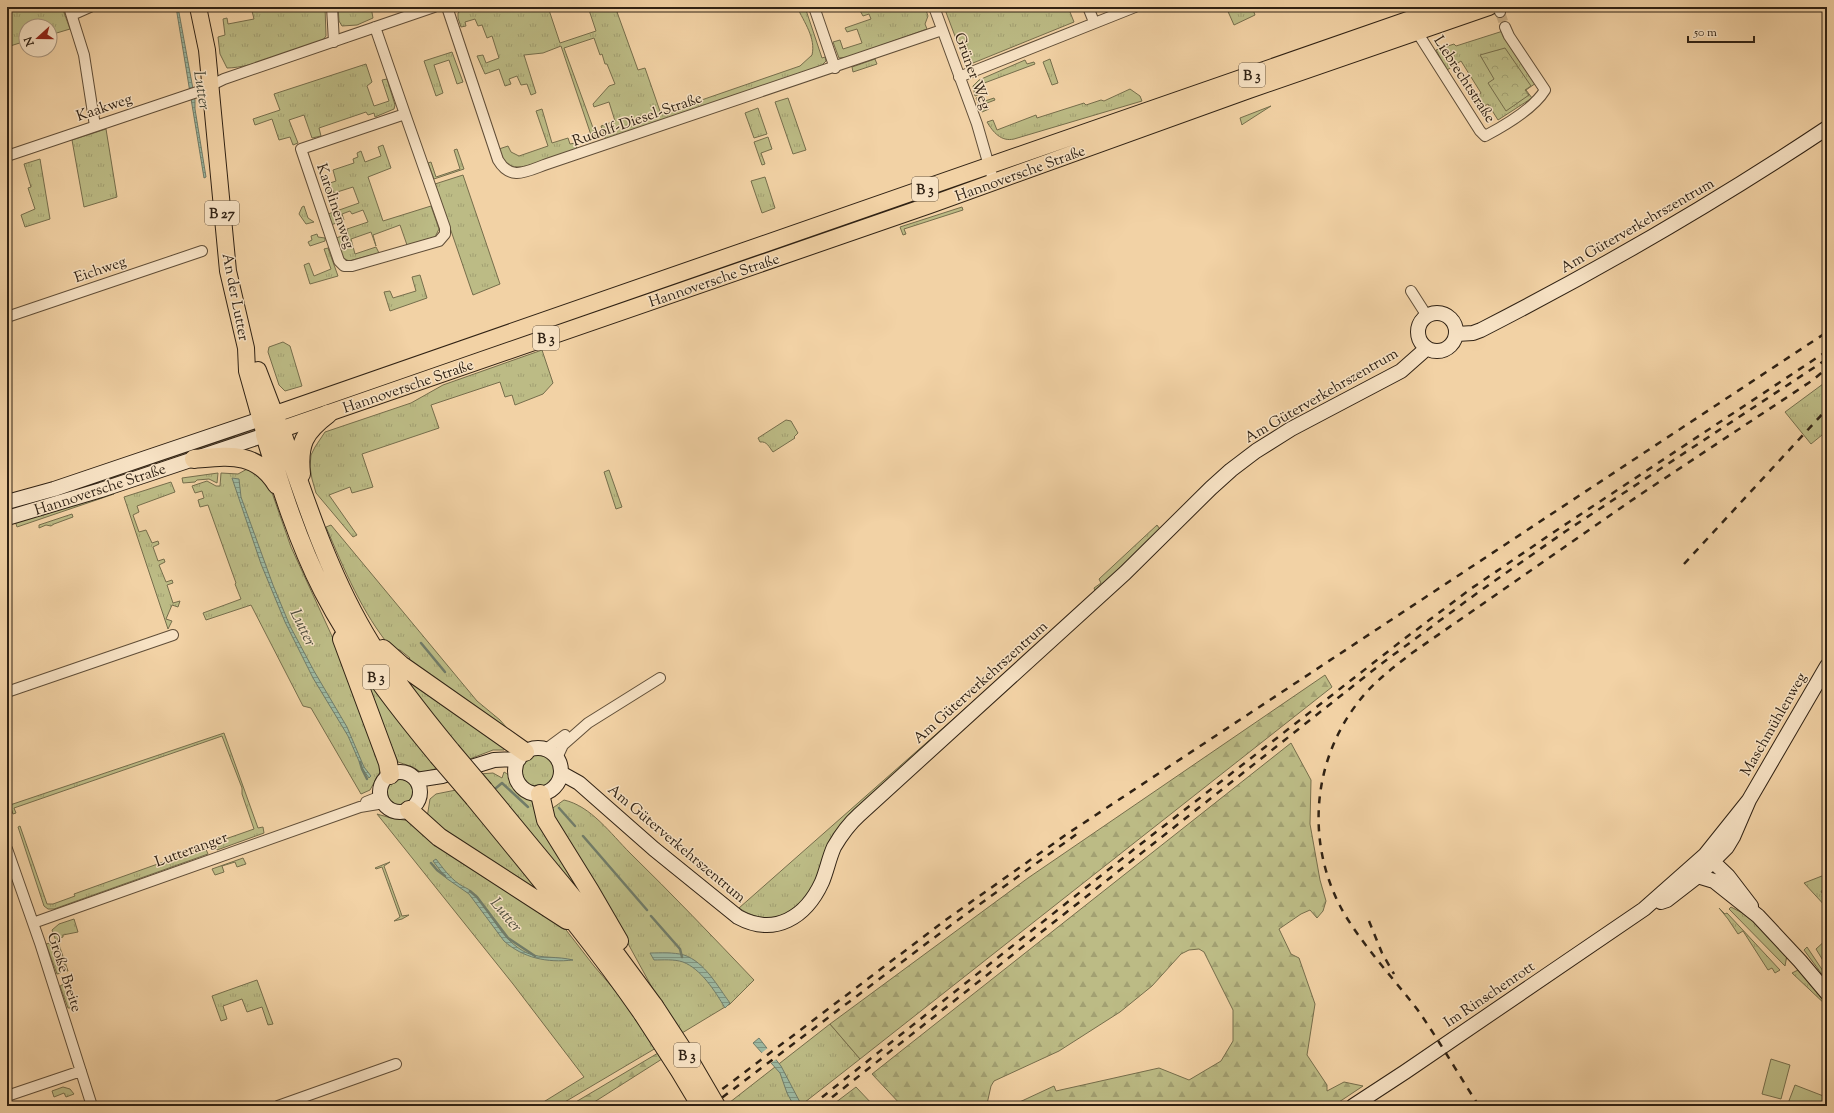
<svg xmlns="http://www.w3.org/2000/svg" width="1834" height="1113" viewBox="0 0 1834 1113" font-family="'Sorts Mill Goudy',serif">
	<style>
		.grass { fill: url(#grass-tufts); stroke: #766e4c }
		.forest { fill: url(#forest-firs); stroke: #766e4c }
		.park { fill: url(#park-crowns); stroke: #766e4c }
		.garden { fill: #bcbb85; stroke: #766e4c }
		.water { fill: url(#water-rules); stroke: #717c69 }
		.pier { fill: #f2d2a5 }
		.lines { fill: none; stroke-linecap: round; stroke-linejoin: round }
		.stream { stroke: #717c69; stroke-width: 2.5 }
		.street-tunnel { stroke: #cbaf88; stroke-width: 10; stroke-dasharray: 10 5; stroke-linecap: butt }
		.street-casing { stroke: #604e38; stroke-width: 12 }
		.secondary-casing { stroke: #302214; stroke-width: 16 }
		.primary-casing { stroke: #302214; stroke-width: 18 }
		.highway-casing { stroke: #302214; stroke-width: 20 }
		.street { stroke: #f7e2c4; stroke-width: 10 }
		.secondary { stroke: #f7e2c4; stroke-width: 14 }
		.primary { stroke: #f2d2a5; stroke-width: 16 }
		.highway { stroke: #f2d2a5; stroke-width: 18 }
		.rail { stroke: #302214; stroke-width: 2.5; stroke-dasharray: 7 7; stroke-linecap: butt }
		.highway-bridge-casing { stroke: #302214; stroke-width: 20; stroke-linecap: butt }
		.highway-bridge { stroke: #f2d2a5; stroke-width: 18 }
		.labels { text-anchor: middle; stroke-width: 3; stroke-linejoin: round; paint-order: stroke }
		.shield { fill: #f7e2c4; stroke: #6c5c49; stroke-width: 1 }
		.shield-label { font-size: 14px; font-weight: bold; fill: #302214 }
		.street-label { font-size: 15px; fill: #302214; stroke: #f7e2c4 }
		.water-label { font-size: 16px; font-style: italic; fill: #504f3e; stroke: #f7e2c4 }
	</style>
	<defs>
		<pattern id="grass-tufts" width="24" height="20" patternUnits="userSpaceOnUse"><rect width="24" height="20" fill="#bcbb85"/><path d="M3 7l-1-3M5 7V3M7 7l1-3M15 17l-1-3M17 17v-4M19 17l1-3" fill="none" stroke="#a2a072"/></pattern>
		<pattern id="forest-firs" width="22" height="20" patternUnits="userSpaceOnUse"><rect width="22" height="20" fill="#bcbb85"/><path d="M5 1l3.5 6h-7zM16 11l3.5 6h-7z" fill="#a2a072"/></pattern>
		<pattern id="park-crowns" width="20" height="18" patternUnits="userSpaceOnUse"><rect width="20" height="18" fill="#bcbb85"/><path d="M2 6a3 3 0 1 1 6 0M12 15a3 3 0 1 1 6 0" fill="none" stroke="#a2a072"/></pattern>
		<pattern id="water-rules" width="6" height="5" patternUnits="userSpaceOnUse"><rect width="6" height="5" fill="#9cb8a1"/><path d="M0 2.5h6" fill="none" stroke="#809582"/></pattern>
	</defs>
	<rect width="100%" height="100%" fill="#f2d2a5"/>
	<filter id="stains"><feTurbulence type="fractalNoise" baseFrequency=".005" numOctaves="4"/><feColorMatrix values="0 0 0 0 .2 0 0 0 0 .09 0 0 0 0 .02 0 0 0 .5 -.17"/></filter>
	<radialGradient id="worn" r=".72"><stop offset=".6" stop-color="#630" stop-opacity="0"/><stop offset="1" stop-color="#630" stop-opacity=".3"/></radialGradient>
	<path class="grass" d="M17,7H62L70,29L50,35V26H26V41L7,47V10Z
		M251,7H325L326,36L322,41C297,49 252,68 227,68L220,54L218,37L225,35L223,19L227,18L228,24L254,19Z
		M338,7H371L373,18L357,25L342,26L339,21Z
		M465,7H548L560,43L596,31L588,7H624L625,9L617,12L638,70L645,68L661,114L800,66L812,55C816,38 804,22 797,7H805L822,58L825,57L826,61L821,66L606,140L601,126L615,121L609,102L594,107L593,104L609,86L615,84L607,64H605L602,54L600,55L594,38L564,48L596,136L592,138L561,46L543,53L524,55L536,93L531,95L527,84L521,85L517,76L509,79L511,84L505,86L499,69L485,74L477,56L483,55L486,63L499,58L492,36L487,38L482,25L478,26L475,19L465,22L466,26L461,27L458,18V13Z
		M858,7H925L928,16L925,24L927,29L848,57L839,58L833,42L840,40L843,49L862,43L857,29L847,32L845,28L871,19L869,14L863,16Z
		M944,7H1068L1074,22L973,63L964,60Z
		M1226,7H1252L1255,15L1234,25Z
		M1503,31L1536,83L1526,90L1532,98L1498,120L1488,104L1481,108L1474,98L1481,93L1461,61L1447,70L1436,50L1454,44L1456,46Z
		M452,52L463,82L457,84L449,60L434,65L443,93L436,96L424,61Z
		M875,59L877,64L853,72L852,67Z
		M1050,59L1058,83L1052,85L1043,62Z
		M1025,60L1027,64L1034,62L1035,64L979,85L982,93L975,96L973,86L979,80Z
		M366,64L372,82L367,86L374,106L389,101L382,80L387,79L395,105L394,109L375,117L374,113L368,115L366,112L319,128L321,136L312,138L304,115L289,120L298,143L293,145L290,137L279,140L272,119L255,125L253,119L280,110L274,94Z
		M1130,89L1140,96L1142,101L1014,139C1001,142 993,132 987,122L993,120L997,130L1036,115L1037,118L1084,103L1086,105L1101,100L1104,101Z
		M983,96L985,101L994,98L995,100L987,103L989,109L982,112L976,98Z
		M788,98L806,150L793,154L775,102Z
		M1271,106L1243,124L1242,125L1240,118Z
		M758,108L767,134L754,138L745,113Z
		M542,109L552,143L568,138L570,144L575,143L577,149C563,153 525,171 512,166C504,163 501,155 499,149L508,146L511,152L519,156L548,146L536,111Z
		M106,129L117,197L84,207L72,140Z
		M768,137L772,149L761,153L765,164L762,165L754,142Z
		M383,145L391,168L368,177L383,221L431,206L439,229L435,237L407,245L400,225L373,235L376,246L371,232L351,239L355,254L376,247L379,253L349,261L343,258L336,238L348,234L347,229L368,222L363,210L352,214L350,211L342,214L344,220L331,225L328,214L359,203L353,187L334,193L333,190L326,192L324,185L336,181L333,170L354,163L353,159L358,157L357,153L361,151L365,162L381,156L378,147Z
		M457,149L464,169L434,179L428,163L431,162L436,177L460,169L454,150Z
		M40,159L50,219L25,227L21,215L35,209L28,188L31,187L24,164Z
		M463,175L500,284L473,295L435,184Z
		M765,177L775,208L762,213L751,181Z
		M948,187L949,188L816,237Z
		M304,206L308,218L314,222L306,224L299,214L302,207Z
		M962,207L963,210L904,229L906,234L903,235L900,227Z
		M317,234L318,237L325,238V241L310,246L308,242L312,240L311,236Z
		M328,248L338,276L310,284L304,265L309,263L314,276L331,269L324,249Z
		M737,259L739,266L598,312L647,290Z
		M420,275L427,298L390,311L384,292L390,291L393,298L416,291L412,277Z
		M283,342L290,346L302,386L285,391L279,385L268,352L269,347Z
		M542,350L553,383L543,394L515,405L512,395L505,397L500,382L431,405L439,428L362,454L373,487L352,493L350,487L329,495L357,535L353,537L316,493L312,479L310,467L311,455L315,447L325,432L411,403L443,385Z
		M1827,381V428L1826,429L1827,435L1824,437L1822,435L1811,444L1785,412Z
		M786,420L791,421L798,433L794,437L795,438L773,452C769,447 767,441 760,442L758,438Z
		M234,433L235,436L121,474L95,486L7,514V508Z
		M249,468L270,487L291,547L342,658L379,754L381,770L370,790L361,794L311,708L303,706L251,605L206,620L203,613L241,599L235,584L236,583L208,505L200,507L198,500L204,498L202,491L195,493L192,486L207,481L216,486H220L221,473L238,474Z
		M609,470L622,507L616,509L604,472Z
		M218,473L217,483L209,479L197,480L195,482L183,483L182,478Z
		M171,482L175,492L137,506L139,512L133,515L139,532L146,530L152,543L158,541L159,544L153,547L158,561L164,559L165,562L159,565L166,582L172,580L173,583L167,585L173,603L180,601L178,607L172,605L166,619L172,621L168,629L124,497Z
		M114,494L17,527L15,521L98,496Z
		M72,514L73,517L54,524L51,526L46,525L39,528V525Z
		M331,525L477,701L500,720L513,735L407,662L410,658L400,650L392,649C362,613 344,569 326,527Z
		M1157,525L1162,532C1092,597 1022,663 951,726C928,747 905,766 883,786C871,797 858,807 847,818C822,845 823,889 792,911C775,922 755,919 739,908L1096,593L1094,588L1101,583L1099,579Z
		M356,664L438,768L422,773L413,767L398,762Z
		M392,664L508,745L504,750H493L467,760Z
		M224,733L258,828L263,827L264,833L217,850L214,843L254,829L242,794V788L222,736L14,808L16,813L13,814L10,805Z
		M520 771a18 18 0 1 1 36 0a18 18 0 1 1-36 0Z
		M504,772C518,779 514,793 535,797L603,925L479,774L493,773L502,778Z
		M387 792a13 13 0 1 1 26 0a13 13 0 1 1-26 0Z
		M456,790L550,901L439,831L427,818L430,799L436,794Z
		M564,800C591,806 611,834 630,853C672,894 713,937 754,980L730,1004L682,1033L660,1002L597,887L550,810Z
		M377,814L391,818L410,821L563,926L594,966L631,1009L656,1048L558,1106H537L584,1077L513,984Z
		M20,826L47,904H53L75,896L74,894L205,847L208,854L54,909H48L44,906L18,827Z
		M243,858L246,864L237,867L235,862L222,866L224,872L215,875L212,869Z
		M390,862L384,866L401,913L402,916L409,915L402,919L394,921L400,917L399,914L382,867L376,869L375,868Z
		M1827,874V882L1821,892L1824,894L1822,897L1827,900V908L1804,883Z
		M1731,907L1750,917L1787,955L1785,966L1729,909Z
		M1719,908L1725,914L1727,913L1780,970L1775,973L1772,968L1768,970L1743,931L1738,934L1728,919Z
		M74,919L78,932L63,935V937L57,939L68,971H67L52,930L59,924Z
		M1827,939V967L1816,949Z
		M50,943L61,973L57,974L46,944Z
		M1807,947L1827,977V981L1804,950Z
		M1798,970L1802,971C1810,980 1827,994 1827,1006L1792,973Z
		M257,980L273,1024L268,1025L262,1007L247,1012L242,999L223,1006L227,1019L221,1021L212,996Z
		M64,984L73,1008H68L60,986Z
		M830,1024L860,1059L800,1106H725Z
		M63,1087L70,1089L74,1094L66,1097L64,1093L54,1097L52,1091Z"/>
	<path class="forest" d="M1325,675L1332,687L860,1059L830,1024L1028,878Z
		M1291,743L1311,780L1310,824L1320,880L1326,901L1323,911L1317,918L1310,910L1301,914L1279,929L1291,954L1299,958L1315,1004L1307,1055L1327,1085V1091L1344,1082L1363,1086L1333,1106H1011L1054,1086L1056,1091L1159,1068L1189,1080L1221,1061L1233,1041V1010L1204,952L1199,949L1189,950L1181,954L1152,986L1120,1012L1059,1051L994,1081L991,1086L987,1104L990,1106H902L872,1074Z
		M658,1053L662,1059L588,1106H569Z
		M856,1087L874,1106H831Z"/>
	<path class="park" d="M1505,48L1531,86L1525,90L1529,95L1506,111L1488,83L1494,79L1480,55Z"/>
	<path class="garden" d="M1771,1059L1790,1065L1781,1099L1762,1094Z
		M1795,1085L1826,1097L1822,1106H1787Z"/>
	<path class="water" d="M176,7H178L195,100V109L206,177L204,178Z
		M232,478L239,479L241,497L273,585L290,626L314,671L347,727L364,767L371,776L369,778L362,768L348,736L313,678L285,622L261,564Z
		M436,859C443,868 449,877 459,884C463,887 468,888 472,892C491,911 501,941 527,953C542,959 558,956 573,960C547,963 523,958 504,941L469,894L446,878L433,861Z
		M650,953C661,953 673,952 684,955C705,962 718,987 730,1003L725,1008C715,991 701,969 683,962C674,959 663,960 654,960Z
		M759,1038L781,1066L802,1106H794L787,1093L780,1073L753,1043Z"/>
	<path class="pier" d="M769,1047L778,1058L768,1065L760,1054Z"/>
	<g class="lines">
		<path class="stream" d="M421,643L445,672
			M360,762L362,769L367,779
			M496,788L502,783L528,807
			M559,808L575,826
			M583,836L647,910
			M431,863L437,870L445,876
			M470,891L477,897L508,938L535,956
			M651,916L680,949L682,957"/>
		<path class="street-tunnel" d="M1500,12L1505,27"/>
		<defs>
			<path id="street" d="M69,7L84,55L95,126
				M332,7L334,42
				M447,7L498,160C511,182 527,171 547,164L942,30
				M814,7L835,68
				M934,7L977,124L994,183
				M1088,7L1094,22
				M1499,7L1500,12
				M72,15L90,7
				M375,27L405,114L301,149L339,261L344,266H352L439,241L445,234V228L405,114
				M1417,32L1480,131L1485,136C1504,126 1534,108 1545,90L1509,36L1505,27
				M959,77L1135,7
				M7,156L197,92L224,79L434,7
				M1411,291L1427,316
				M7,317L202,251
				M7,692L173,635
				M546,749L565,735
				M557,758L563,745L588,723L660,678
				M366,802L376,798L380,793
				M7,849L40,943L92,1106
				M33,923L360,807L384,803
				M7,1096L81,1071
				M278,1106L396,1064"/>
			<path id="secondary" d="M1418 332a19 19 0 1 1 38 0a19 19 0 1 1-38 0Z
				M1457,334L1473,333L1481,330C1600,269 1716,202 1827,128
				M7,502L54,489L261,419
				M7,518L101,490L265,435
				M515 771a23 23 0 1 1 46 0a23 23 0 1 1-46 0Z
				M380 792a20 20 0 1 1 40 0a20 20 0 1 1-40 0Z
				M561,773L579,783L654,849L738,917C775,937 806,917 822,882C827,870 829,858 834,847C841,835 849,824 859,815L1125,573L1211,488L1231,470L1256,451L1291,429L1401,371L1427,348
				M416,780L442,776L494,760L519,759
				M1707,856L1728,876L1751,906
				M1691,874L1714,881L1758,916L1800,961L1827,993
				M1661,902L1667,900L1698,876L1727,847L1733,837L1749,800L1827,666
				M1353,1106L1405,1072L1644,909L1705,855L1749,800"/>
			<path id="primary" d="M198,7L207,50L228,271L246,348L247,371L265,435L930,205L1249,90L1489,7
				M258,370L279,425
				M261,419L1445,7"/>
			<path id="highway" d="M281,430C306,503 330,578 371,644C395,682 423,717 451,751
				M265,435C281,488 298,542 323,591C354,651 395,704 438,756
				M194,459C229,456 256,451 277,485
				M301,474C298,444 304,432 328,414
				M342,639L388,763L390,775
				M383,649L401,665L525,752
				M484,790L583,910L654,1006
				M540,794L546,820L590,891L619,941
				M474,798C532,869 591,939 643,1014
				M409,810L439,837L567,920"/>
		</defs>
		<use href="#street" class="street-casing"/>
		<use href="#secondary" class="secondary-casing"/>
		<use href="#primary" class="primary-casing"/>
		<use href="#highway" class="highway-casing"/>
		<use href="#street" class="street"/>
		<use href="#secondary" class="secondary"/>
		<use href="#primary" class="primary"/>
		<use href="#highway" class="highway"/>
		<path class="rail" d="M1684,564L1827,409
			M1369,921L1382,953L1394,974
			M700,1106L947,919L1067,834L1827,332
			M711,1106L951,925L1081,831
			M811,1106L1142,843L1404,639L1472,588L1554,532L1827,351
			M821,1106L1381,664L1480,591L1566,531L1827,359
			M1479,1106C1458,1074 1439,1040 1417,1009C1393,978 1366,949 1345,915C1304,845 1311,757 1364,695C1378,679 1395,666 1412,653L1638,496L1813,380L1827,368"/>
		<defs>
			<path id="highway-bridge" d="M451,751L484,790
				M438,756L474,798
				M654,1006L688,1058L716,1106
				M643,1014L680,1071L701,1106"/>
		</defs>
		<use href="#highway-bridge" class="highway-bridge-casing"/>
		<use href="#highway-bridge" class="highway-bridge"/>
	</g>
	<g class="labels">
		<g class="shield">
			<rect x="1239" y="63" width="26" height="24" rx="3"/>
			<rect x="912" y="177" width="26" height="24" rx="3"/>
			<rect x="205" y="201" width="34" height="24" rx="3"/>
			<rect x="533" y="326" width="26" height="24" rx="3"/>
			<rect x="363" y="665" width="26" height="24" rx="3"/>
			<rect x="674" y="1043" width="26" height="24" rx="3"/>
		</g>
		<g class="shield-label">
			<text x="1252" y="80">B 3</text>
			<text x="925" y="194">B 3</text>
			<text x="222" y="218">B 27</text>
			<text x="546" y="343">B 3</text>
			<text x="376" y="682">B 3</text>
			<text x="687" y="1060">B 3</text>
		</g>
		<g class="street-label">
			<text transform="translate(973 71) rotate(70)" y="5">Grüner Weg</text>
			<text transform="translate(1465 79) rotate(57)" y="5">Liebrechtstraße</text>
			<text transform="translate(104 107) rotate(-19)" y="5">Kaakweg</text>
			<text transform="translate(637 119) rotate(-19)" y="5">Rudolf-Diesel-Straße</text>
			<text transform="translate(1020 173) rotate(-20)" y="5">Hannoversche Straße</text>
			<text transform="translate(336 206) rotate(71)" y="5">Karolinenweg</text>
			<text transform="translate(1637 225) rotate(-30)" y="5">Am Güterverkehrszentrum</text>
			<text transform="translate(100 269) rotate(-19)" y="5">Eichweg</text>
			<text transform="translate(714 280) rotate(-19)" y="5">Hannoversche Straße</text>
			<text transform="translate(236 297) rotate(79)" y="5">An der Lutter</text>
			<text transform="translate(408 386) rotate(-19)" y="5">Hannoversche Straße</text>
			<text transform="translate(1321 395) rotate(-30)" y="5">Am Güterverkehrszentrum</text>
			<text transform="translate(100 489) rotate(-18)" y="5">Hannoversche Straße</text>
			<text transform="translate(980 682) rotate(-42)" y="5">Am Güterverkehrszentrum</text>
			<text transform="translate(1773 724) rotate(-60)" y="5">Maschmühlenweg</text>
			<text transform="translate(677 843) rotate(40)" y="5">Am Güterverkehrszentrum</text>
			<text transform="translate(191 849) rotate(-20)" y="5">Lutteranger</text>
			<text transform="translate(65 972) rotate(72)" y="5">Große Breite</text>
			<text transform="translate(1489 994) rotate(-34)" y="5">Im Rinschenrott</text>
		</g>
		<g class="water-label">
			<text transform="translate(203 90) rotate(81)" y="6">Lutter</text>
			<text transform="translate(304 627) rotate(64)" y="6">Lutter</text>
			<text transform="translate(507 914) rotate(50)" y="6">Lutter</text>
		</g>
	</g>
	<rect width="1834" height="1113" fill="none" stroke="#f2d2a5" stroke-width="24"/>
	<rect x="8" y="8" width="1818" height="1097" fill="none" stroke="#302214" stroke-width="2"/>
	<rect x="12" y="12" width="1810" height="1089" fill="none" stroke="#302214"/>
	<g transform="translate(38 38) rotate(249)"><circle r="19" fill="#f7e2c4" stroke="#a7957e"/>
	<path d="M0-3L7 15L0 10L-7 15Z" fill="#8f2418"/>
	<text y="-6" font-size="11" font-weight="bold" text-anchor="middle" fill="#302214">N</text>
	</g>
	<path d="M1688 36v6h66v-6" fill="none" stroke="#302214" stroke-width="2"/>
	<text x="1694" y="36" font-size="12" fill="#302214" stroke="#f7e2c4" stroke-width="3" paint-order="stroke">50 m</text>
	<rect width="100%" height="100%" filter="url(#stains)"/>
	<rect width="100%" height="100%" fill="url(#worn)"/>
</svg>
